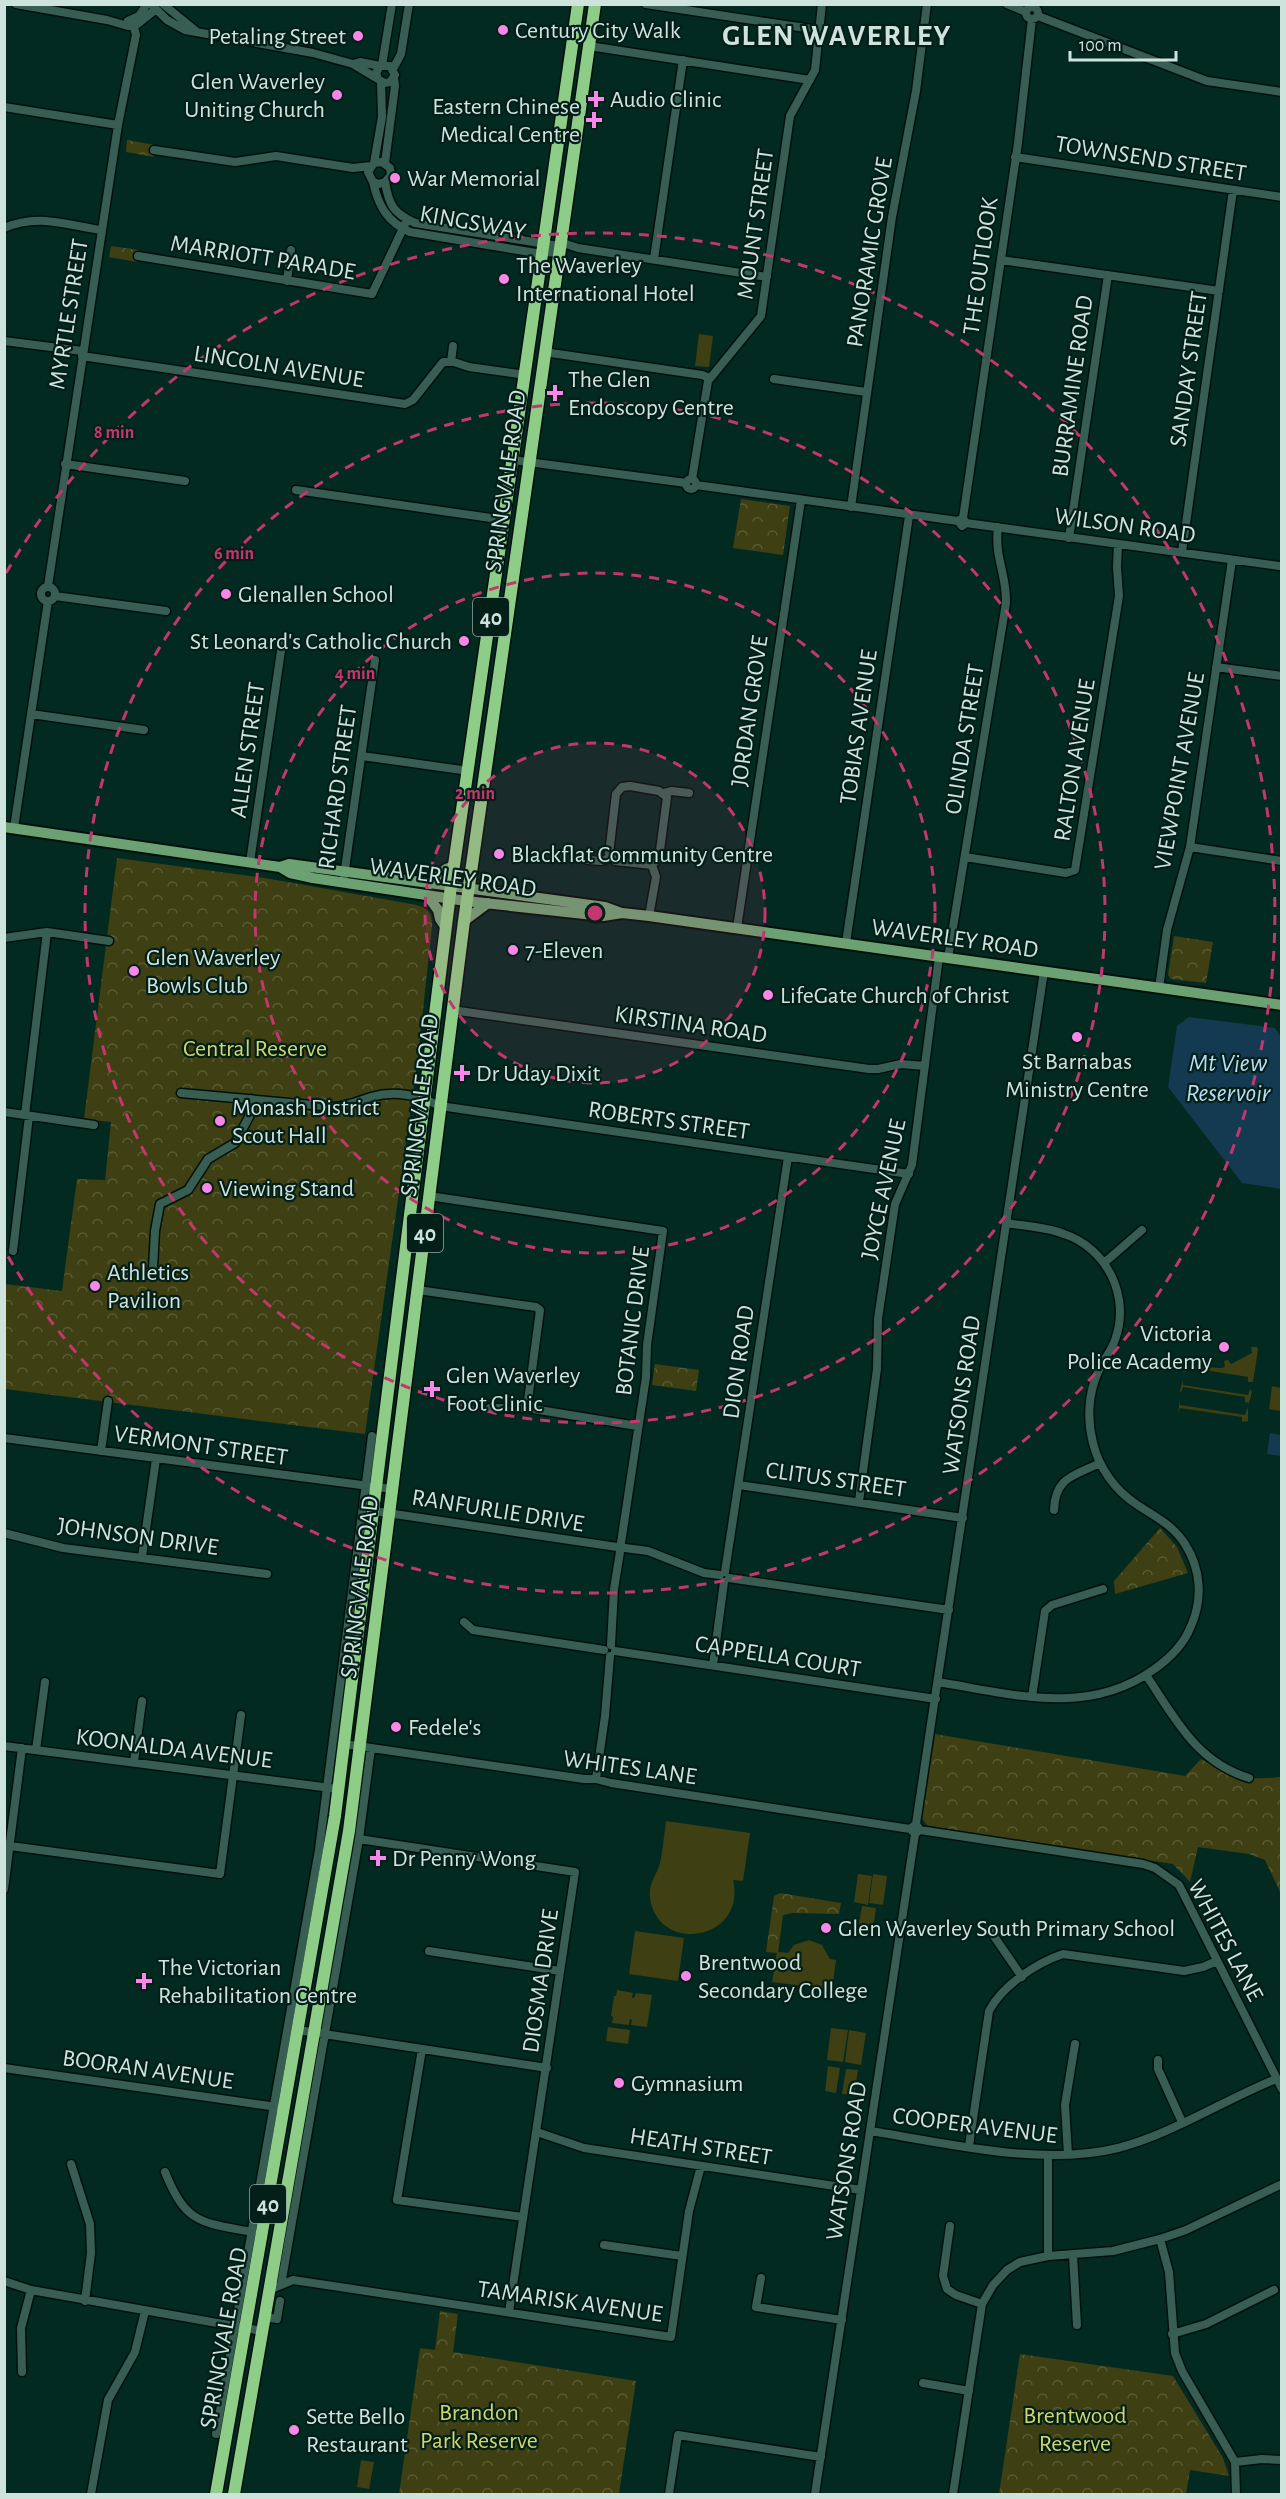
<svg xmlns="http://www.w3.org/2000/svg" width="1286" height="2499" viewBox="0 0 1286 2499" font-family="'Alegreya Sans',sans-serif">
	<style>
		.green { fill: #3e3f12 }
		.park { fill: url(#park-crowns) }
		.water { fill: #143a51 }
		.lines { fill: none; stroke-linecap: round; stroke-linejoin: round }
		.minor-casing { stroke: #00110b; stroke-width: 11 }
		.major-casing { stroke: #00110b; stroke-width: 14 }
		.highway-casing { stroke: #00110b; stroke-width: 15 }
		.minor { stroke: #385e53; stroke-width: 8 }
		.major { stroke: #6ca173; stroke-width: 10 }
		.highway { stroke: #8ecd88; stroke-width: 12 }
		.ring { fill: none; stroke: #c4366e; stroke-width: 3; stroke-dasharray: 10 8 }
		.poi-dot { fill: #f987e8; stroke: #031f18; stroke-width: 2 }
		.labels { text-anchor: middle; stroke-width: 4.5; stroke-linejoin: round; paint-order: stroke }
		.shield { fill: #031f18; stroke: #92a8a2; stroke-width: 1.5 }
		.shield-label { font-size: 22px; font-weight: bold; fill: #cfe3dd }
		.poi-label { font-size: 24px; fill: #cfe3dd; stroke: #031f18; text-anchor: start }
		.street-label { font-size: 24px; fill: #cfe3dd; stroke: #031f18 }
		.park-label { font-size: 24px; fill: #d1d56e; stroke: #031f18 }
		.water-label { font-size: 26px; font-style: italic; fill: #b8dcf4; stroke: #031f18 }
		.district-label { font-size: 30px; font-weight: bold; letter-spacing: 1.5px; fill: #cfe3dd; stroke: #031f18 }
		.centre { fill: #c4366e; stroke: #031f18; stroke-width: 3 }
		.ring-label { font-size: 18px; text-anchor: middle; font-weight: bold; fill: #c4366e; stroke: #031f18; stroke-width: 4.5; stroke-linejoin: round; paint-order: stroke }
	</style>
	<defs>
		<pattern id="park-crowns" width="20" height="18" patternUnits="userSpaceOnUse" patternTransform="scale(1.5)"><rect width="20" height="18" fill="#3e3f12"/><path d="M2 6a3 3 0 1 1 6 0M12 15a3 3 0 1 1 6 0" fill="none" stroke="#595b34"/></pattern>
	</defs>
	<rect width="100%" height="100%" fill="#022a21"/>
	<path class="green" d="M699,334L713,336L709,367L695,366Z
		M1251,1347H1257L1258,1350L1253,1382H1248V1377L1186,1367L1185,1373L1183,1372L1185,1359L1186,1366L1221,1368L1225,1367L1224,1361L1228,1360L1231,1364L1252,1353Z
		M1183,1380V1385L1248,1395L1250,1389L1252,1392L1249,1403L1245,1402V1397L1183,1387L1181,1393L1180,1391Z
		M1272,1386L1281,1388V1411L1269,1409Z
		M1180,1399V1405L1245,1415L1248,1407V1421L1242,1422V1417L1180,1408L1178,1413Z
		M666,1821L750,1833L743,1881L733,1880C747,1941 658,1955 650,1898C648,1883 657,1875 660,1863C663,1849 664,1835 666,1821Z
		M858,1874L872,1876L868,1905L854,1902Z
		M873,1874L887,1876L883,1905L869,1903Z
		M862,1906L876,1908L872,1937L857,1934Z
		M635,1931L684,1938L678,1981L629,1974Z
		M809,1940L822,1945L830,1959L836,1960L832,1990L772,1982L777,1952L788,1953L794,1945Z
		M617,1990L633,1993L632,1998H634L636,1993L652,1995L647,2027L631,2025L632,2020L630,2019L629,2025L612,2023L613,2017L611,2016L614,1996H616Z
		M608,2027L630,2030L628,2044L606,2041Z
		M831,2028L848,2030L843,2062L827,2060Z
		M849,2030L866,2033L861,2065L845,2062Z
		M828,2066L840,2068L836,2093L825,2091Z
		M846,2069L858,2070L854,2095L842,2094Z
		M361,2460L374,2462L369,2489L357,2487Z"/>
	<path class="park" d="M127,140L155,145L154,157L126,152Z
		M111,246L139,250L137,262L109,257Z
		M741,499L790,506L783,555L733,548Z
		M117,858L265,878L417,905C429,909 432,914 432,926L418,1057L365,1434L5,1389V1284L62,1291L77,1179L105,1180L111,1122L84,1119Z
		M1174,936L1213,942L1206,983L1171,979L1168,975Z
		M655,1364L699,1370L696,1391L652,1385Z
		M1160,1528L1177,1547L1188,1573L1115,1594L1114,1581Z
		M935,1734L1185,1776L1201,1759C1236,1776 1242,1781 1281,1777V1894L1265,1860L1249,1854L1198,1847L1190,1882L1173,1864L928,1827L921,1817Z
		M780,1893L841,1903L839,1914L793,1913L783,1915L778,1953L766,1952L774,1896Z
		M440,2311L458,2314L453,2352L636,2381L619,2494H399L420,2348L435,2350Z
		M1020,2354L1173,2376L1223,2458L1229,2476L1190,2470L1186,2494H999Z"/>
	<path class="water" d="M1189,1017L1275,1028L1281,1037V1189L1242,1183L1168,1087L1177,1026Z
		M1270,1433L1281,1435V1456L1267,1454Z"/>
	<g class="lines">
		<defs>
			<path id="minor" d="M16,4L107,20L128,26L136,25L155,10
				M151,4L167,20L185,30L313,53L353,64L378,79
				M163,4L196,31
				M646,4L819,30
				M1007,4L1026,12
				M1026 13a6 6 0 1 1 12 0a6 6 0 1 1-12 0Z
				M1038,16L1207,81L1282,92
				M128,21L139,16L147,4
				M589,46L810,80
				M353,64L360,62L380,66H390L395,75L390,82L384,83L378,79L376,73L380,66
				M382,65L392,4
				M393,69L401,54L409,4
				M4,107L118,125
				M154,150L235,162L276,156L353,168L371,166
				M1015,157L1282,197
				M374,163L382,162L390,168L391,175L385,182L379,184L373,182L368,172L374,163L382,117L381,82
				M385,163L395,86L394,77
				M373,182C378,205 387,222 410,232L536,253L559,252
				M385,182C389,205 393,213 415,223L559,246
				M4,228C38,213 66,225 101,230
				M560,242L578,248L767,277
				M138,256L372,294L407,220
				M654,259L683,60
				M1001,260L1219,291
				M287,281L291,250
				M4,341L82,351
				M544,352L702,375L710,378
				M82,356L405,404L413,400L443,362H454L469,367L526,375
				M451,362L453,346
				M774,379L866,392
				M513,460L686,483
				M65,464L185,481
				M692,479L708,381L761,316L790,116L815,70L822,4
				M686 484a5 5 0 1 1 10 0a5 5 0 1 1-10 0Z
				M696,485L958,521L962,526L966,523L963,518L958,521
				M296,490L505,520
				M851,507L892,217L916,91L927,4
				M963,518L1018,143L1032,19
				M966,523L1279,566
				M1069,538L1108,275
				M1182,552L1233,190
				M48,586L118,125L136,35L132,20
				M41 594a7 7 0 1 1 14 0a7 7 0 1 1-14 0Z
				M55,596L166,611
				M1216,667L1282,676
				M31,714L144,730
				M362,756L469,771
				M630,786L659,791L667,797L659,858L652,865L615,861L609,854L616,794L622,787Z
				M664,793L672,791L689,793
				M14,828L48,601
				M1190,847L1282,861
				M965,857L1066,873L1075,870L1119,596L1117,567L1118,544
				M588,860L601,861L610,858
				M250,862L282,644
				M344,876L375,660
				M649,916L656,877L652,865
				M737,928L801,500
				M4,938L47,932L109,941
				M846,943L909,516
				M948,958L1006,603C1007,575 994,557 998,527
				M1159,988L1167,930L1190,847L1232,560
				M452,1010L869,1069H878L901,1064L925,1066
				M181,1093L334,1107C348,1106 358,1101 371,1097C396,1090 417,1095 440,1106L909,1174
				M4,1112L94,1125
				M25,1115L47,932
				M429,1196L663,1231L647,1345L646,1377L621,1543
				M13,1251L29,1116
				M1104,1263L1142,1230
				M153,1268L155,1231L160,1204L188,1190L208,1159L235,1143L249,1117L251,1099
				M418,1290L536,1307L540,1310L527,1408
				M490,1408H527L637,1426
				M4,1438L392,1489
				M101,1451L108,1401
				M739,1485L963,1518
				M859,1501L877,1369L878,1319L895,1204L912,1165L939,957
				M1054,1510C1055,1477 1074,1476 1100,1463
				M374,1511L617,1547
				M4,1533L63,1548L267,1574
				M625,1548L648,1551L704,1573L720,1575
				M142,1557L156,1459
				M725,1572L788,1157
				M729,1578L949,1610
				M464,1622L473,1630L604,1650
				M611,1645L614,1589L620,1552
				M615,1651L936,1699
				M713,1665L724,1582
				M1146,1675C1175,1718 1196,1762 1249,1778
				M938,1682C1012,1694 1087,1717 1153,1670C1169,1659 1184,1644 1191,1626C1203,1599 1201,1569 1185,1544C1172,1524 1155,1517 1136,1504C1115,1490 1099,1468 1093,1443C1087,1420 1088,1394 1098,1372C1103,1361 1111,1351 1115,1340C1131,1297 1107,1248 1064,1234C1046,1227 1025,1226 1006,1223
				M1032,1697L1045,1611L1052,1605L1103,1589
				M344,1744L584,1779H596L611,1783L910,1829L915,1834L920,1830L916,1824L910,1829
				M4,1746L331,1788
				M36,1750L45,1682
				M134,1762L142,1701
				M596,1779L605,1716L610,1656
				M916,1824L1044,971
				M920,1830L1143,1864L1155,1868L1179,1885L1282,2089
				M359,1839L575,1872L509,2312
				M10,1846L220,1874L241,1715
				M4,1889L22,1748
				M989,1929L1022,1977
				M429,1951L560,1971
				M298,2030L547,2068
				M422,2049L397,2200L523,2217
				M1158,2060V2069L1182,2122
				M4,2068L277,2107
				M870,2131C948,2143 1041,2167 1118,2148C1172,2134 1224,2100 1276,2079
				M537,2132L584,2148L861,2190
				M969,2146L989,2011C1002,1986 1036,1963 1063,1954L1184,1971L1203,1967L1217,1961
				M1068,2155L1065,2105L1075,2044
				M71,2164L90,2224L91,2253L85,2301
				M165,2172C186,2224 200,2222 252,2232
				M950,2226L943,2276L947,2289L956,2295L982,2304
				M1160,2239L1169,2272L1175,2353L1182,2371L1235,2462L1236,2494
				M604,2245L682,2256
				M1073,2255L1077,2325
				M1048,2256V2156
				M761,2278L756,2307L842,2320
				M4,2281L31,2290L262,2331
				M281,2285L359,1839L371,1748
				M269,2290L293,2280L671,2337L689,2211L701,2166
				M264,2317L277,2319L280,2301
				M1172,2334L1206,2324L1274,2290
				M22,2372L21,2328L31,2290
				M923,2383L969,2391
				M216,2434L319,1850L372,1436
				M1235,2462L1262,2459L1282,2460
				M91,2494L108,2400L135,2352L145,2311
				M669,2494L678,2435L821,2457
				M815,2494L915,1834
				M953,2494L982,2304L993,2285L1007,2270L1020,2262L1048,2256L1113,2251L1160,2239L1186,2230L1282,2184"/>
			<path id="major" d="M4,827L280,867L289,864L605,907L621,913
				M280,867L290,873L313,878L466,901L603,916L622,913L649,916L1282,1005
				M430,884L446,869L454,866
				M427,895L438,910L440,919L446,928
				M464,921L488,903"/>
			<path id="highway" d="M216,2494L335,1816L451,886L578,4
				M234,2494L349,1831L464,921L595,4"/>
		</defs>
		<use href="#minor" class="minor-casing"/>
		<use href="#major" class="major-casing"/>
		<use href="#highway" class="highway-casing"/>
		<use href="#minor" class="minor"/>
		<use href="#major" class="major"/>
		<use href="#highway" class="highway"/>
	</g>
	<circle cx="595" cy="913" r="170" fill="#c4366e" fill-opacity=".12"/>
	<g class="ring">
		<circle cx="595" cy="913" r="170"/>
		<circle cx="595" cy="913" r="340"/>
		<circle cx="595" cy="913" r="510"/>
		<path d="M6 573A680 680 0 1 1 6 1253"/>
	</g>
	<g class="poi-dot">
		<circle cx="503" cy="30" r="6"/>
		<circle cx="358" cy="36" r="6"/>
		<circle cx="337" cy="95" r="6"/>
		<path d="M593 90h6v6h6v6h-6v6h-6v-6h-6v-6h6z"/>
		<path d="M591 111h6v6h6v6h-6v6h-6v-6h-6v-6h6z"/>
		<circle cx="395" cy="178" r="6"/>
		<circle cx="504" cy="279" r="6"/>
		<path d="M552 384h6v6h6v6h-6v6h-6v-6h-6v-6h6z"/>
		<circle cx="226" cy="594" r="6"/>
		<circle cx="464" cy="641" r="6"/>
		<circle cx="499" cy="854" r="6"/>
		<circle cx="513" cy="950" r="6"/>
		<circle cx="134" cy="971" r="6"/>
		<circle cx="768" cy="995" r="6"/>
		<circle cx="1077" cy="1037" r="6"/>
		<path d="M459 1064h6v6h6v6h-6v6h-6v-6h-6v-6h6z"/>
		<circle cx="220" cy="1121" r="6"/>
		<circle cx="207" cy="1188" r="6"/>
		<circle cx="95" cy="1286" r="6"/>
		<circle cx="1224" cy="1347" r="6"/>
		<path d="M429 1380h6v6h6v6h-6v6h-6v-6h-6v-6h6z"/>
		<circle cx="396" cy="1727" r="6"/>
		<path d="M375 1849h6v6h6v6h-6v6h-6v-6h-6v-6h6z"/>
		<circle cx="826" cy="1928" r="6"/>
		<circle cx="686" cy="1976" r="6"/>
		<path d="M141 1972h6v6h6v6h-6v6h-6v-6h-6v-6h6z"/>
		<circle cx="619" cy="2083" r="6"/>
		<circle cx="294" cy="2430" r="6"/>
	</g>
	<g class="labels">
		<g class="shield">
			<rect x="473" y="598" width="36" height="38" rx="4.5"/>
			<rect x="407" y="1214" width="36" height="38" rx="4.5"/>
			<rect x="250" y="2185" width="36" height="38" rx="4.5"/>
		</g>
		<g class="shield-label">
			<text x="491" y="625">40</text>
			<text x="425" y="1241">40</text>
			<text x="268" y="2212">40</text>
		</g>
		<g class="poi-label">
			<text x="515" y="38">Century City Walk</text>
			<text x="346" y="44" text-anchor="end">Petaling Street</text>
			<text x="325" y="89" text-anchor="end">Glen Waverley<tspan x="325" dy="28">Uniting Church</tspan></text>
			<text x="610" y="107">Audio Clinic</text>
			<text x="580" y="114" text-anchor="end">Eastern Chinese<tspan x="580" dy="28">Medical Centre</tspan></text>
			<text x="407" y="186">War Memorial</text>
			<text x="516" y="273">The Waverley<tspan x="516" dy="28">International Hotel</tspan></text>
			<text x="568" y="387">The Glen<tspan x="568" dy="28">Endoscopy Centre</tspan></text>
			<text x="238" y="602">Glenallen School</text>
			<text x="452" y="649" text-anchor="end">St Leonard's Catholic Church</text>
			<text x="511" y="862">Blackflat Community Centre</text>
			<text x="525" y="958">7-Eleven</text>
			<text x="146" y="965">Glen Waverley<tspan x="146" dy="28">Bowls Club</tspan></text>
			<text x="780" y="1003">LifeGate Church of Christ</text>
			<text x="1077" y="1069" text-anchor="middle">St Barnabas<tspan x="1077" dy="28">Ministry Centre</tspan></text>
			<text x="476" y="1081">Dr Uday Dixit</text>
			<text x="232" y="1115">Monash District<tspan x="232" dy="28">Scout Hall</tspan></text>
			<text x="219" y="1196">Viewing Stand</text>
			<text x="107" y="1280">Athletics<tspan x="107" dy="28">Pavilion</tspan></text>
			<text x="1212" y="1341" text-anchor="end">Victoria<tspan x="1212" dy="28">Police Academy</tspan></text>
			<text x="446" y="1383">Glen Waverley<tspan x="446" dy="28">Foot Clinic</tspan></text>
			<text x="408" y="1735">Fedele's</text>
			<text x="392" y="1866">Dr Penny Wong</text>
			<text x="838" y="1936">Glen Waverley South Primary School</text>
			<text x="698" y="1970">Brentwood<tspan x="698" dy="28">Secondary College</tspan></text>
			<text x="158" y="1975">The Victorian<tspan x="158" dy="28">Rehabilitation Centre</tspan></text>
			<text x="631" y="2091">Gymnasium</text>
			<text x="306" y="2424">Sette Bello<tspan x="306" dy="28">Restaurant</tspan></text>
		</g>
		<g class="street-label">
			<text transform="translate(1151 158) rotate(9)" y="8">TOWNSEND STREET</text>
			<text transform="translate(473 222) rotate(10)" y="8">KINGSWAY</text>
			<text transform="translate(755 224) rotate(-82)" y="8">MOUNT STREET</text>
			<text transform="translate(869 252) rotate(-81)" y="8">PANORAMIC GROVE</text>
			<text transform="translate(263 257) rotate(9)" y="8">MARRIOTT PARADE</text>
			<text transform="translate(980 266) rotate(-82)" y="8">THE OUTLOOK</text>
			<text transform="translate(68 314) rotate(-81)" y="8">MYRTLE STREET</text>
			<text transform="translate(279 366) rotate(9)" y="8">LINCOLN AVENUE</text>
			<text transform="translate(1188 369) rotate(-82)" y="8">SANDAY STREET</text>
			<text transform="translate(1072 386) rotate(-82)" y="8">BURRAMINE ROAD</text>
			<text transform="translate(505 481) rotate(-82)" y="8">SPRINGVALE ROAD</text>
			<text transform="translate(1125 525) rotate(8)" y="8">WILSON ROAD</text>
			<text transform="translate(749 711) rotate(-82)" y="8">JORDAN GROVE</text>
			<text transform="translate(858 727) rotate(-82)" y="8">TOBIAS AVENUE</text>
			<text transform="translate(964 739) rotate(-81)" y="8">OLINDA STREET</text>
			<text transform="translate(247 750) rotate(-82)" y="8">ALLEN STREET</text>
			<text transform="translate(1074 760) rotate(-81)" y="8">RALTON AVENUE</text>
			<text transform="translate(1179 771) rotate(-80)" y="8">VIEWPOINT AVENUE</text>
			<text transform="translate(337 787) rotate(-82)" y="8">RICHARD STREET</text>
			<text transform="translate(453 877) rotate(8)" y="8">WAVERLEY ROAD</text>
			<text transform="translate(955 938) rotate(8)" y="8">WAVERLEY ROAD</text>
			<text transform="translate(691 1024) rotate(8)" y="8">KIRSTINA ROAD</text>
			<text transform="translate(419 1105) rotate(-83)" y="8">SPRINGVALE ROAD</text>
			<text transform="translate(669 1120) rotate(8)" y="8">ROBERTS STREET</text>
			<text transform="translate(883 1189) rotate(-78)" y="8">JOYCE AVENUE</text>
			<text transform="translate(632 1321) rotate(-83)" y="8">BOTANIC DRIVE</text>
			<text transform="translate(738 1362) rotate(-82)" y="8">DION ROAD</text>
			<text transform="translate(961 1395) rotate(-82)" y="8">WATSONS ROAD</text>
			<text transform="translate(201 1445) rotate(8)" y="8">VERMONT STREET</text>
			<text transform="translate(836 1479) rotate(8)" y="8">CLITUS STREET</text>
			<text transform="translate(498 1510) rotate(9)" y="8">RANFURLIE DRIVE</text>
			<text transform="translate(138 1536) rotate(8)" y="8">JOHNSON DRIVE</text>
			<text transform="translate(359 1587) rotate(-83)" y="8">SPRINGVALE ROAD</text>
			<text transform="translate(778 1656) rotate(9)" y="8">CAPPELLA COURT</text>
			<text transform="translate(174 1748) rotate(7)" y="8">KOONALDA AVENUE</text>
			<text transform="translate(630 1767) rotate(8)" y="8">WHITES LANE</text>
			<text transform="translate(1226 1940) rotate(62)" y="8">WHITES LANE</text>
			<text transform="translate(540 1981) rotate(-82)" y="8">DIOSMA DRIVE</text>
			<text transform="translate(148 2069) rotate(8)" y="8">BOORAN AVENUE</text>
			<text transform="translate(975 2125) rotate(7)" y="8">COOPER AVENUE</text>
			<text transform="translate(701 2146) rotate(9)" y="8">HEATH STREET</text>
			<text transform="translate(846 2161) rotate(-81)" y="8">WATSONS ROAD</text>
			<text transform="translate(570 2301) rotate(8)" y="8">TAMARISK AVENUE</text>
			<text transform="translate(223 2338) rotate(-80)" y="8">SPRINGVALE ROAD</text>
		</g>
		<g class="park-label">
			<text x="255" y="1056">Central Reserve</text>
			<text x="479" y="2420">Brandon<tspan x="479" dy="28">Park Reserve</tspan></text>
			<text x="1075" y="2423">Brentwood<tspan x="1075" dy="28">Reserve</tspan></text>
		</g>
		<g class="water-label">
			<text x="1228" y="1071">Mt View<tspan x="1228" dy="30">Reservoir</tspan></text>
		</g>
		<g class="district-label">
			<text x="837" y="45">GLEN WAVERLEY</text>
		</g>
	</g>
	<circle cx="595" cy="913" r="9" class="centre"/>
	<g class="ring-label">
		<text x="114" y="438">8 min</text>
		<text x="234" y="559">6 min</text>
		<text x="355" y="679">4 min</text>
		<text x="475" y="799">2 min</text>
	</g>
	<rect width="1286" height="2499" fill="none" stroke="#cfe3dd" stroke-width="12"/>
	<path d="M1070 51v9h106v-9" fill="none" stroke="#cfe3dd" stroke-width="3"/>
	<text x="1079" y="51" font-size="18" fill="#cfe3dd" stroke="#031f18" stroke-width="4.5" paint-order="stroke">100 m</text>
</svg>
